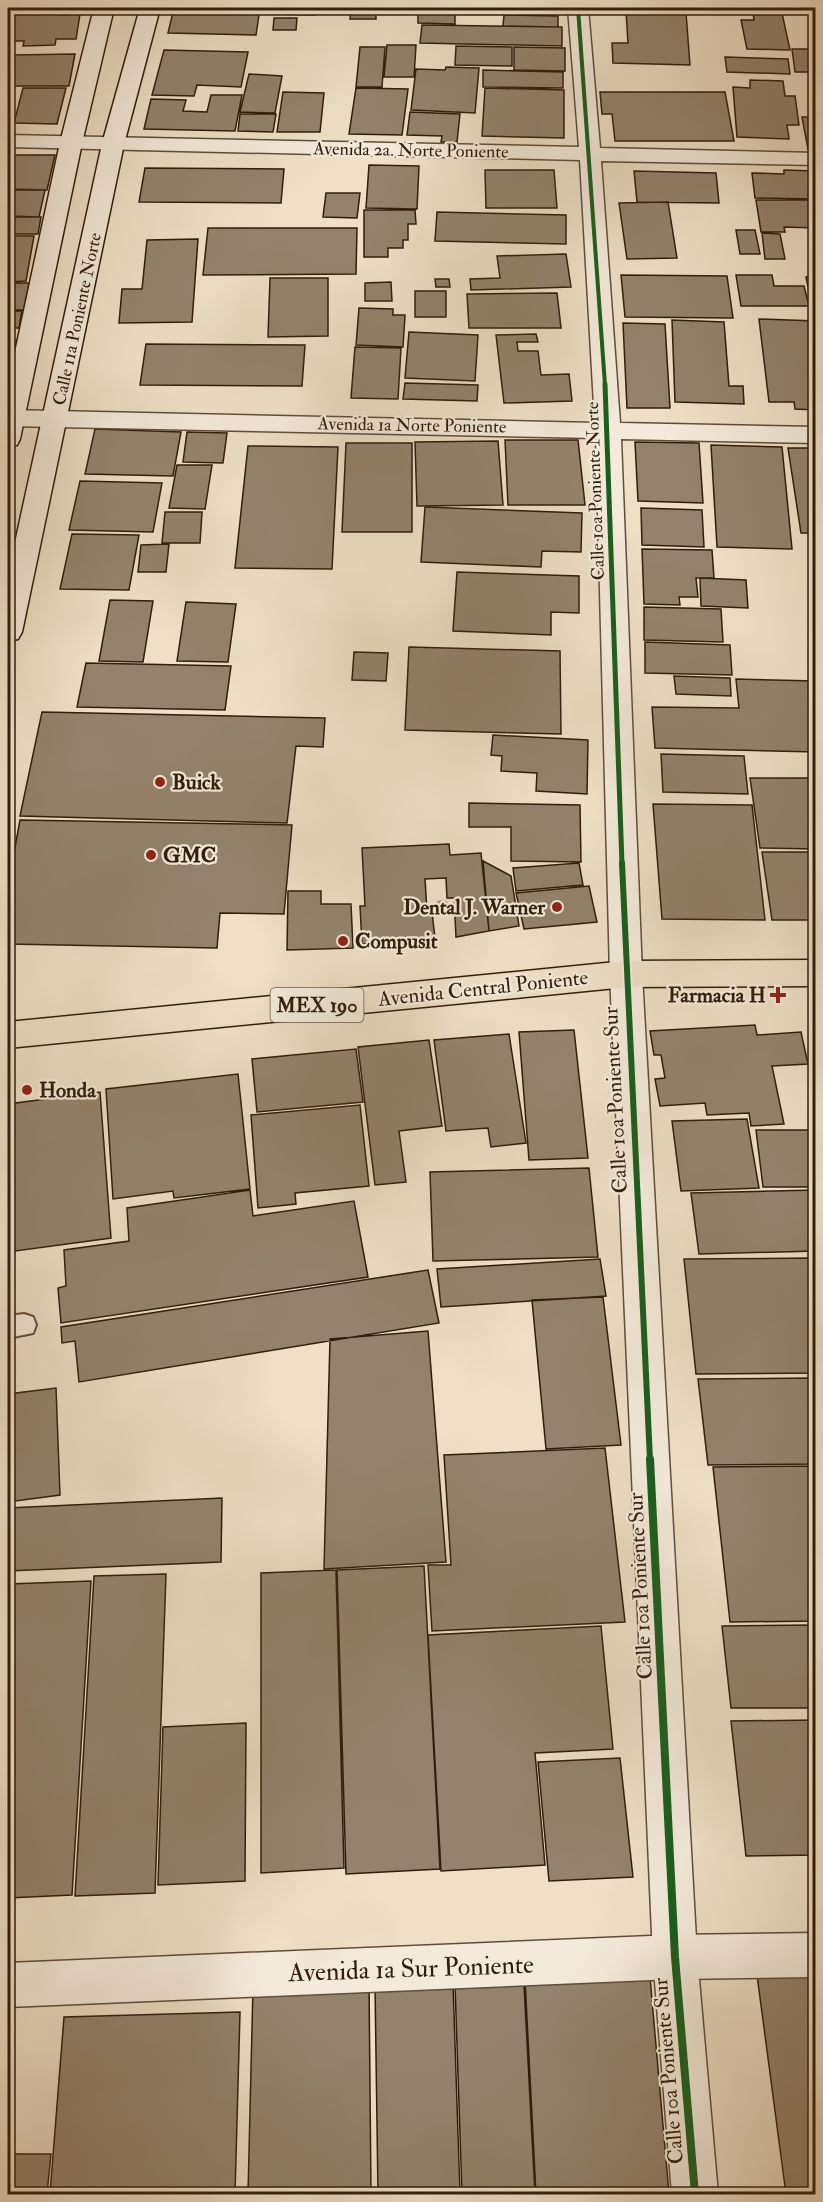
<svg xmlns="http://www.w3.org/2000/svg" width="823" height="2202" viewBox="0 0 823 2202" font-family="'IM FELL Double Pica',serif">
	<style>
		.building { fill: #93826c; stroke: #311d0b; stroke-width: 1.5 }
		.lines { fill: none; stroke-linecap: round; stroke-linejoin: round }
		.service-casing { stroke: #604e3a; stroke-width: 4 }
		.minor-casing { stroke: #604e3a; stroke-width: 3 }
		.tertiary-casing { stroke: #604e3a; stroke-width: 3 }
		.secondary-casing { stroke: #311d0b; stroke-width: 3 }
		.primary-casing { stroke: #311d0b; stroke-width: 3 }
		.service { fill: #f4eada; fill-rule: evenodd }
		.minor { fill: #f4eada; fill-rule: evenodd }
		.tertiary { fill: #f4eada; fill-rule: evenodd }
		.secondary { fill: #f4eada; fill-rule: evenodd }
		.primary { fill: #eedfc6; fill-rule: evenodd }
		.cycleway-far3-casing { stroke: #f4eada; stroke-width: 6 }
		.cycleway-far2-casing { stroke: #f4eada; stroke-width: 8 }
		.cycleway-far1-casing { stroke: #f4eada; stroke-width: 10 }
		.cycleway-casing { stroke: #f4eada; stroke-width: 11 }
		.cycleway-far3 { stroke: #1b5e20; stroke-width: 4 }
		.cycleway-far2 { stroke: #1b5e20; stroke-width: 5 }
		.cycleway-far1 { stroke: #1b5e20; stroke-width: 6 }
		.cycleway { stroke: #1b5e20; stroke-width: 8 }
		.tree { fill: #a08f79 }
		.poi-dot { fill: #8f2418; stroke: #f4eada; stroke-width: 2 }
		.labels { text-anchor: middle; stroke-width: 4.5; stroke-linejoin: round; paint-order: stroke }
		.far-street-label { font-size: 18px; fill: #311d0b; stroke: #f4eada }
		.shield { fill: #f4eada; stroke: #6c5a49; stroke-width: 1.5 }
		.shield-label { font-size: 20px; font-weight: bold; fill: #311d0b }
		.poi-label { font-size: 21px; font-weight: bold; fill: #311d0b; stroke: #f4eada; text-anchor: start }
		.street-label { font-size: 21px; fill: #311d0b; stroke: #f4eada }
		.near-street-label { font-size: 26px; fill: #311d0b; stroke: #f4eada }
	</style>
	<rect width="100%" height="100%" fill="#eedfc6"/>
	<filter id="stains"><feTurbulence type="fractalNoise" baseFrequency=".00333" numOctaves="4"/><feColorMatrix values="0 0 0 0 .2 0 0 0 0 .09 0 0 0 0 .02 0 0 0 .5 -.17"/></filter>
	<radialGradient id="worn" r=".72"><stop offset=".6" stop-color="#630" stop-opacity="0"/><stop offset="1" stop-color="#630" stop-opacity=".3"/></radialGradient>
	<path class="building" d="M8,8H86L85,11H62V15L80,14L76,39H56L55,45L23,46L24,41H8Z
		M174,8H260L256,35L168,33Z
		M266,8H316L315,15L265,14Z
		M423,8H560V14L423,12Z
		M728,8H776L777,11L728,10Z
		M351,9L376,10V19H350Z
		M626,11L686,13L690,65L613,63L612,43H628Z
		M753,13H782L790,50L747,49L741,20H754Z
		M418,14H455V24L418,23Z
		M504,15L558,16V27L503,26Z
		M274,18H297L296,30H273Z
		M422,25L562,27V46L420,43Z
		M387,45H416L414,77H384Z
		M456,46L512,47V66L455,65Z
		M360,47H385L382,87H356Z
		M514,47L565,48V71L514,70Z
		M792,49H812L816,72H795Z
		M164,50L248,52L241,87L197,85L194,96L152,95Z
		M75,54L69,86H8L12,55Z
		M725,57L788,59L790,74L727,72Z
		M446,67L479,68L475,113L411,110L416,69L445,70Z
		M483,70L563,72V88L483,87Z
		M249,74L282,76L275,113L240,112Z
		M750,80L783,81L785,96H795L799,125H787L789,139L737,137L733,87L750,88Z
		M23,88H66L57,124L14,123Z
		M356,88L408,89L402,135L349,134Z
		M485,88L564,90V138L482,136Z
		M283,92L324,93L320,132H277Z
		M600,92H725L734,141H615L612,114H602Z
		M211,95H242L235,131L144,129L151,99L186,100L183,111L207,112Z
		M813,108H816V149H808L802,117H815Z
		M410,112L460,114L457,142H441L442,136L407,135Z
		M240,114H276L273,132L238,131Z
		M8,155H55L47,190L8,189Z
		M369,165L419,166L417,209L366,208Z
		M145,168L284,169L281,203L139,202Z
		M485,170H554L557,208H486Z
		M784,170L816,171V199L755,198L752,173L784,174Z
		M634,171L716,173L719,203L637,202Z
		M8,190H45L39,217L8,216Z
		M326,193H360L357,218L323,217Z
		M756,200H816V228L784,227L785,232H761Z
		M668,202L677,258L627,259L619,203Z
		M364,210H415L416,224H408V240H403V248H388V257H364Z
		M437,212L566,215V244L435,241Z
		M8,217H41L38,234H8Z
		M208,228H357L356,274L203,275Z
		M736,230H755L760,254H740Z
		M762,233L780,234L785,259H765Z
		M8,236H34L26,281L8,282Z
		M198,239L192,322L119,323L122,289H142L147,240Z
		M566,254L571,287L471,290L470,279L500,278L497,256Z
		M621,275L727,276L733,318L625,317Z
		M736,275H772L774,286H804L809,306H741Z
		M806,277H816V301H811Z
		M270,278H328V336L268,337Z
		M435,279H449L450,287H436Z
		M391,282L392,301H365V283Z
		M8,283H29L24,310H8Z
		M415,291H446V317H415Z
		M557,293L561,328H469L467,294Z
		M359,308L393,309V315H405L403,347L356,345Z
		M8,311H22L19,328H8Z
		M759,319L816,321V410L795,409L794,402H769Z
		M672,320L724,322L729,386H743L744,404L675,402Z
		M623,323L665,324L670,408H627Z
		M409,332L478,335L475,381L405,378Z
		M536,334L538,342H517L518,351H538L541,375L569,374L572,401L504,403L496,335Z
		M8,340H19L9,389H8Z
		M146,344L305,345L302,386L140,385Z
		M355,347L401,348L398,399L351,398Z
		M405,383L478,385L477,401L403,399Z
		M95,429L181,432L173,476L85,474Z
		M187,432L227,433L223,463L183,462Z
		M505,440H578L585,505H508Z
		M498,441L503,505L417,506L415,442Z
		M635,442L699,443L703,503L638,501Z
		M346,443H412V532H342Z
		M711,445L782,447L792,549L717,547Z
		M248,446L338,447L332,569L235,568Z
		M788,448H816V533H801Z
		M177,465H212L205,509L169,508Z
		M80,481L162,483L153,532L69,530Z
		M425,507L582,513L581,552L542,551L541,567L421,562Z
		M641,508L702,510L704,547L642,545Z
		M165,512H202L200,543H162Z
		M72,534L139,535L129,590L60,589Z
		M169,544L166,572H138L141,545Z
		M642,549L712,550L714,578H696L698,597H679L680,605L644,604Z
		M457,572L579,576V613L551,612V635L453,631Z
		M700,578L746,580L748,608L701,606Z
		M110,600L153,601L143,662L99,661Z
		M186,602L236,604L228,662L177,661Z
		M644,607L721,609L723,642L644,640Z
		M645,642L730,645L732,675L645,673Z
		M409,647L560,651L561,734L405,730Z
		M354,652L388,653L386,681L352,680Z
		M86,663L231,666L225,710L77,707Z
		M674,676L730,678L731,696L676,694Z
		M736,679L816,681V752L655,748L652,707L739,708Z
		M42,712L325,718L323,747L296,746L287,823L20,816Z
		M493,735L588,740L587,794L536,791L537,773L501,771L502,756L491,755Z
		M661,754L744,756L748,794L663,792Z
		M750,778H816V849L760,848Z
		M469,803L580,805L581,862L511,861V827H469Z
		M653,804L752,805L765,920L662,919Z
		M20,820L292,825L284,914L220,913L217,948L8,944V885Z
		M449,844L450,855L481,853L489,931L456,937L454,898H447L446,878L425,879L427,912H432L435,938L362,944L360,906H365L362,848Z
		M762,852H816V920H772Z
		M483,861L511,876L519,926L489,931Z
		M579,863L583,885L516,891L513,868Z
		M589,886L597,922L524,929L516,893Z
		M288,891H321V904H351L353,948L287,950Z
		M755,1025L757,1035L801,1032L808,1064L772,1066L784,1124L751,1126L749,1113L707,1115L705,1103L660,1106L655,1079L665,1078L661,1055H654L650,1031Z
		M574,1030L588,1158L529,1160L519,1032Z
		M509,1034L526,1143L491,1147L488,1128L446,1131L434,1040Z
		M429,1040L442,1126L399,1131L406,1182L375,1185L358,1047Z
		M356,1049L363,1102L257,1112L252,1059Z
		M238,1074L250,1189L174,1198L173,1191L113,1199L106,1089Z
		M100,1092L111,1238L8,1252V1104Z
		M360,1105L369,1186L295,1193L296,1204L258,1208L251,1115Z
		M747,1119L759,1188L681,1191L672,1121Z
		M756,1130H816V1187H763Z
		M589,1168L598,1257L433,1261L430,1172Z
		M250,1190L253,1216L354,1201L368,1277L61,1323L58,1288L66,1286L64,1250L129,1241L127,1208Z
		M816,1190V1251L699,1254L691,1193Z
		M816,1258V1373L696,1374L684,1259Z
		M600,1259L606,1296L441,1307L437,1269Z
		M428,1270L439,1323L79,1382L75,1341L62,1343L61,1327Z
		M603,1297L621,1445L546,1449L532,1300Z
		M428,1331L446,1562L324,1569L330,1339Z
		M816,1378V1464L708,1465L698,1379Z
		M56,1388L60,1495L8,1502V1394Z
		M605,1448L625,1622L432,1631L428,1565H451L444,1455Z
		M816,1466V1621L730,1622L713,1467Z
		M222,1498L221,1562L8,1571V1508Z
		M424,1566L440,1869L346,1874L337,1570Z
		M336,1570L344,1868L261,1873V1573Z
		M166,1574L155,1893L75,1896L94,1576Z
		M91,1581L72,1895L8,1898V1584Z
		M816,1625V1708H731L722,1626Z
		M601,1626L613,1749L535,1753L545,1865L441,1871L428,1635Z
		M816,1720V1855L746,1856L731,1721Z
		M246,1723L245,1881L158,1885L163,1727Z
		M620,1758L633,1877L549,1881L538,1762Z
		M816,1973V2194H786L757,1975Z
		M650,1977L669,2194H536L525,1980Z
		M369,1983L371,2194H248L253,1986Z
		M453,1983L460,2194H378L375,1985Z
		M524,1984L535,2194H462L455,1985Z
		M240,2012L235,2194H50L64,2017Z
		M8,2154H51L47,2194H8Z"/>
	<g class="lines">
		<defs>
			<path id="service" d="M24,1314L33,1317L36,1325L33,1333L8,1338V1316Z"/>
			<path id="minor" d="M568,8H588L600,148L816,153V165L601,161L620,423L816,427V443L621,439L642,974L697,1957L718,2194H672L653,1957L610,974L596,438L8,426V410L595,423L580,160L8,147V135L579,147Z"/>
			<path id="tertiary" d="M816,1933V1977L675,1979L8,2007V1963L675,1935Z"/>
			<path id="secondary" d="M94,8H114L82,143L20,439L17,445L8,447V385L60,143Z
				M140,8H160L124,144L22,632L18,639L8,641V575L102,144Z"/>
			<path id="primary" d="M816,960V986L626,987L8,1048V1022L626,961Z"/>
		</defs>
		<use href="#service" class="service-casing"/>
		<use href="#minor" class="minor-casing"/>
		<use href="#tertiary" class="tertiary-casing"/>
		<use href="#secondary" class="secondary-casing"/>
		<use href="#primary" class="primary-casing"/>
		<use href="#service" class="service"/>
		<use href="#minor" class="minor"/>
		<use href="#tertiary" class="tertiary"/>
		<use href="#secondary" class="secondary"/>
		<use href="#primary" class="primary"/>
		<defs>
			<path id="cycleway-far3" d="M578,8L605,385"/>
			<path id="cycleway-far2" d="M605,384L622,864"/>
			<path id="cycleway-far1" d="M622,863L650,1460"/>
			<path id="cycleway" d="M650,1459L675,1957L695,2194"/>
		</defs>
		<use href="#cycleway-far3" class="cycleway-far3-casing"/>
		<use href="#cycleway-far2" class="cycleway-far2-casing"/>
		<use href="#cycleway-far1" class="cycleway-far1-casing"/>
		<use href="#cycleway" class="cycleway-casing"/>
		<use href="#cycleway-far3" class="cycleway-far3"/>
		<use href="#cycleway-far2" class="cycleway-far2"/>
		<use href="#cycleway-far1" class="cycleway-far1"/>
		<use href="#cycleway" class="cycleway"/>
	</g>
	<circle class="tree" cx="442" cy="908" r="8"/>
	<g class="poi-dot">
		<circle cx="160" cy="782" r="6"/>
		<circle cx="151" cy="855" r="6"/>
		<circle cx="557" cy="907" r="6"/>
		<circle cx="343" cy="941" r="6"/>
		<path d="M775 986h6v6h6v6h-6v6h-6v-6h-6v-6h6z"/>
		<circle cx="27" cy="1090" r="6"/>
	</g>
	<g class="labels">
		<g class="far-street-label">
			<text transform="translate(411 150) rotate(1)" y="6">Avenida 2a. Norte Poniente</text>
			<text transform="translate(77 319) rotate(-78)" y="6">Calle 11a Poniente Norte</text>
			<text transform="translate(412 425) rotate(1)" y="6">Avenida 1a Norte Poniente</text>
			<text transform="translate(595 491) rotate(-92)" y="6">Calle 10a Poniente Norte</text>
		</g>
		<rect class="shield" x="270.5" y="988" width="93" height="34" rx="4.5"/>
		<g class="shield-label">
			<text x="317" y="1012">MEX 190</text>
		</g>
		<g class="poi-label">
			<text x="172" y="789">Buick</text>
			<text x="163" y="862">GMC</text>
			<text x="545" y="914" text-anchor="end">Dental J. Warner</text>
			<text x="355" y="948">Compusit</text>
			<text x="766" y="1002" text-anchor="end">Farmacia H</text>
			<text x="39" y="1097">Honda</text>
		</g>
		<g class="street-label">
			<text transform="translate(483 988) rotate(-6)" y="7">Avenida Central Poniente</text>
			<text transform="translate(615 1100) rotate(-93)" y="7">Calle 10a Poniente Sur</text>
			<text transform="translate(640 1586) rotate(-93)" y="7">Calle 10a Poniente Sur</text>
			<text transform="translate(668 2071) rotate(-95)" y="7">Calle 10a Poniente Sur</text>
		</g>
		<g class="near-street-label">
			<text transform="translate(411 1968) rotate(-2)" y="9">Avenida 1a Sur Poniente</text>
		</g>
	</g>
	<rect width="823" height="2202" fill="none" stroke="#eedfc6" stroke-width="30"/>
	<rect x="9" y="9" width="805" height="2184" fill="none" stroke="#311d0b" stroke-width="3"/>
	<rect x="15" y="15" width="793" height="2172" fill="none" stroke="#311d0b" stroke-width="1.5"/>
	<rect width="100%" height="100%" filter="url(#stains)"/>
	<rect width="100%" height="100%" fill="url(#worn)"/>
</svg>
